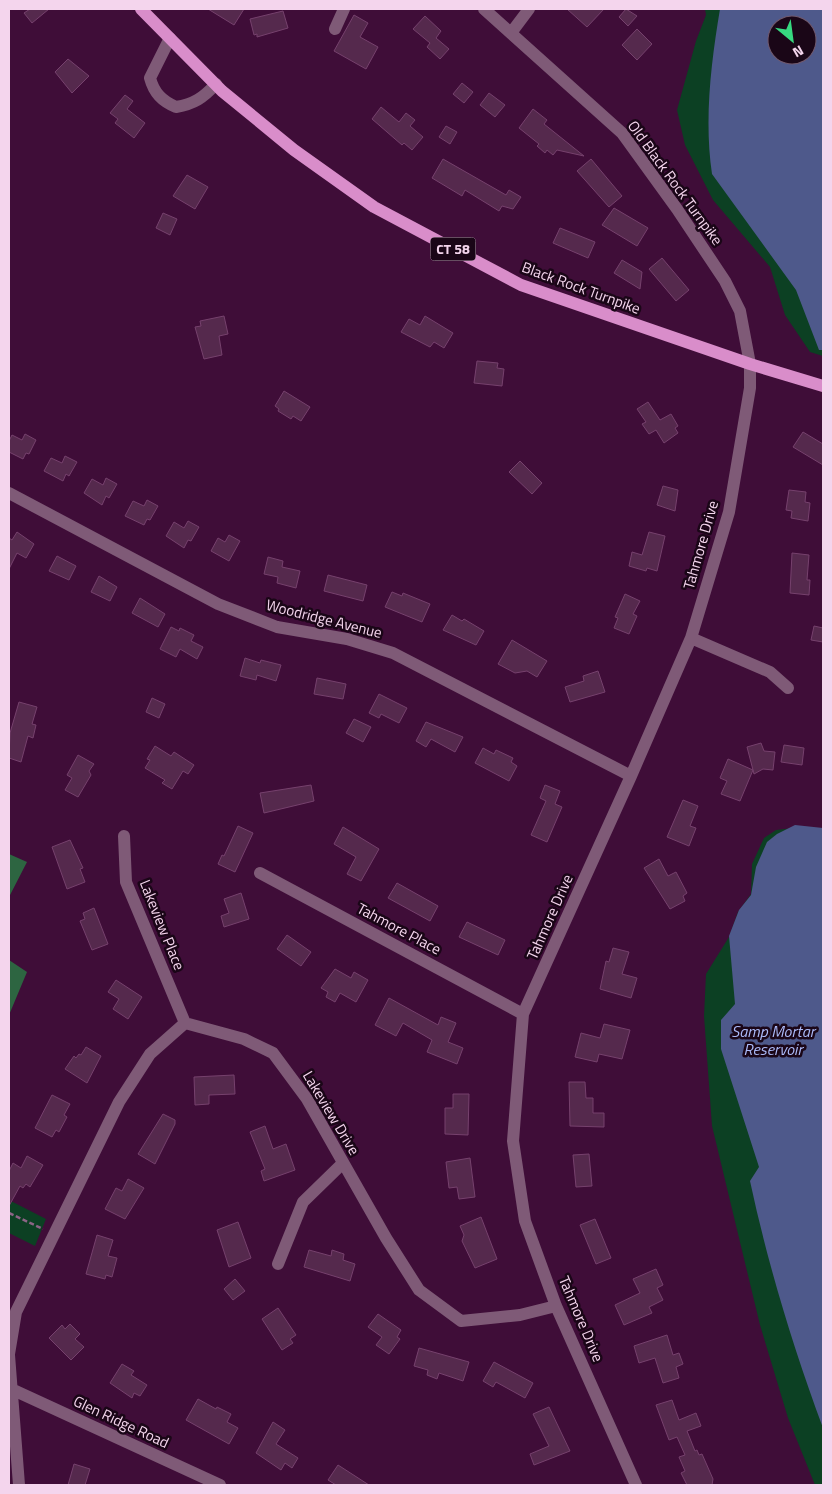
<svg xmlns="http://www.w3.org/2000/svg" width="832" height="1494" viewBox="0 0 832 1494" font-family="'Titillium Web',sans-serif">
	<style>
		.green { fill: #0c4023; fill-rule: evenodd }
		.forest { fill: #2d6541 }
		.water { fill: #4e598b; fill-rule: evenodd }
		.building { fill: #55294d; stroke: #76416d }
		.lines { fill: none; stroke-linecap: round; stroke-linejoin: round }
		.path { stroke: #8d6486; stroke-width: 2.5; stroke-dasharray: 5 2.5; stroke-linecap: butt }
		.minor { stroke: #7f5a77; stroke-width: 12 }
		.major { stroke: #d98dca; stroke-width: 12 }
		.labels { text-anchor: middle; stroke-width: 5; stroke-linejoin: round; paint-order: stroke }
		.shield { fill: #1a0617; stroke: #b397ad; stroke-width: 1 }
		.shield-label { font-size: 14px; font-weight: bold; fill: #f4d5ed }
		.street-label { font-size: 15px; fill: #f4d5ed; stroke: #1a0617 }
		.water-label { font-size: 16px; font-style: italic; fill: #acbbf9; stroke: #1a0617 }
	</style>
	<rect width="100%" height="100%" fill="#3f0d38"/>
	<path class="green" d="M705,9H823V356L810,352L785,315L770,267L713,200L685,145L677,110L696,41L706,15ZM777,25H807V55H777Z
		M793,828L823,841V1485H815L788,1418L760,1325L712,1126L704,1016L706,974L729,937L738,912L751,894L752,864L764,838L776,830Z
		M9,1200L46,1219L35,1246L9,1233Z"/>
	<path class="forest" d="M9,854L27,862L9,897Z
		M9,960L27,972L9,1015Z"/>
	<path class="water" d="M720,9H823V350H819L796,290L712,174C704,120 711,63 720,9ZM777,25H807V55H777Z
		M795,825L823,828V1428C793,1347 768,1265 750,1181L759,1167L721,1049V1020L735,1004L729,936L739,910L751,895L756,867L767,842L777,834Z"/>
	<path class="building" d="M30,9H49L32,23L24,13Z
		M208,9H244L234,25Z
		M567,9H604L587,27Z
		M626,9L637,16L628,26L619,17Z
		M283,11L288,28L257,37V34L254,35L250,19Z
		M354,15L368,23L360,37L378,47L366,69L334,51Z
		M425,16L441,31L436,38L449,49L440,59L427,47L430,43L413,29Z
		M637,29L652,44L637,60L622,45Z
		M68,59L89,76L72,93L55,72Z
		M462,83L473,92L464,103L453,94Z
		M489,93L505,105L495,117L480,105Z
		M125,95L133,101L127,109L145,123L134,138L115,123L118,119L110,113Z
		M381,107L399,122L406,113L415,120L410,126L423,137L412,150L404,143L402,145L372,119Z
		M533,109L547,120L544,124L584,156L557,150L553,155L547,150L545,153L537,146L539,144L519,128Z
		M446,126L457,132L450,144L439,137Z
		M443,159L506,195L509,190L521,197L513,209L502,206L499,211L465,190L462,196L432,178Z
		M591,159L622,196L609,207L577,171Z
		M187,175L208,187L195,209L173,196Z
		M614,208L648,228L637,246L602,225Z
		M163,213L177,219L170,235L156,228Z
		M560,228L595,242L588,258L553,243Z
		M662,258L689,290L676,301L649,269Z
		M622,260L642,272L640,289L614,273Z
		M224,316L228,334L219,336L222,355L204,359L195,327L201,326L200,321Z
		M425,316L453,333L444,348L434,342L430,347L401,332L409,319L420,325Z
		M477,361L498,363L497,368L504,369L502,386L474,383Z
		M284,391L310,407L301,421L293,416L291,419L278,411L279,409L275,406Z
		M648,402L660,420L671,414L678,426L675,428L678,433L664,443L656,430L649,434L642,424L646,422L637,409Z
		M803,432L823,444V465L793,447Z
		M25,434L36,440L29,454L26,453L23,459L9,452V441L12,435L22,440Z
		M65,456L77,462L69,476L66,474L63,481L44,471L51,458L62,463Z
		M520,461L542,483L532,494L509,472Z
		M106,478L117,484L109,498L106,496L102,505L84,493L92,479L103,485Z
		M663,486L678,490L675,511L657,505Z
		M789,490L806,492L805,502L810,503L808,521L791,518L792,511L786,510Z
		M147,500L158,506L150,520L147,519L144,525L125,516L133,501L144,506Z
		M188,521L199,527L191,541L188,540L184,548L166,536L174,522L184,528Z
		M17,532L34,544L26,558L17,553L9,569V538L12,540Z
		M649,532L665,536L657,571L647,568L646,571L629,566L632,552L642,555Z
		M229,535L240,541L229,561L211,551L218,538L225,542Z
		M792,553L809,555L807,580H810L809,595L790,593Z
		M57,556L76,566L69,580L49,571Z
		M268,557L283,561L282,567L300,571L296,588L277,583L278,577L264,574Z
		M328,575L367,585L363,601L324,591Z
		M99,576L117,587L110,601L91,592Z
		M392,592L402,596L403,593L430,604L422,622L385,607Z
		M625,594L640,601L633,614L637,616L629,634L614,628L618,618L615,617Z
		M140,598L165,614L158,627L132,613Z
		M452,615L462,621L464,619L484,631L476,645L443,630Z
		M814,626L823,628V642L811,640Z
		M171,627L179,631L180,628L194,635L191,641L203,647L197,659L180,649L176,657L160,649Z
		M512,640L547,661L537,677L527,671L515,673L498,664Z
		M245,658L260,663L261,660L281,665L276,681L257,675L256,680L240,676Z
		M598,671L605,692L570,702L565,687L584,681L583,676Z
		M317,678L346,684L343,699L314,694Z
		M379,694L407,708L399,723L381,714L379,718L369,713Z
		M152,698L165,704L159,718L146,712Z
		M19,702L37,707L32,724L36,725L33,738L28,736L21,762L9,758L10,733Z
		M354,719L371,727L363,742L346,733Z
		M426,722L463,737L455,752L431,739L426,747L416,741Z
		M761,743L764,751L775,752L773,770L763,769L754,774L753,770L740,801L721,794L727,781L720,778L728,759L753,770L747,747Z
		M784,745L804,748L802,765L781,762Z
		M155,746L171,756L174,752L194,765L188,774L183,771L172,789L162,783L165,780L145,768L150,760L147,759Z
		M483,748L494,754L496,750L513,758L511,762L517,766L509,781L475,763Z
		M78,755L94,764L89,771L91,775L78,797L65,790L72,778L67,775Z
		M311,785L314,801L264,813L260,793Z
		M545,785L560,791L555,804L562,807L547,842L531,835L546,801L540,798Z
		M683,800L698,806L690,826L696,828L689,846L667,837Z
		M238,826L253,833L235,872L218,864L222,855L224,856Z
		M343,827L379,849L361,881L347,874L356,857L334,844Z
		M70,840L83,868L80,869L85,882L67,889L52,847Z
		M659,859L668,876L676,872L687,893L683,896L685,901L670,909L644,868Z
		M397,883L438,906L430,921L388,898Z
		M241,893L249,919L224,927L221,916L229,913L224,899Z
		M94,908L108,944L92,950L80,921L85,919L83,913Z
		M467,922L505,940L498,955L459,937Z
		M287,935L311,952L301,966L277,949Z
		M613,948L629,952L622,974L637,978L631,998L600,989L606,961L609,962Z
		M335,969L351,978L354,972L368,980L356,1002L340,993L335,1002L326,997L328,992L321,988Z
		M116,980L142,997L128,1019L113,1009L119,999L108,992Z
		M389,998L438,1025L441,1017L456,1023L448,1042L463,1048L457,1064L427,1052L432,1040L403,1023L396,1036L375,1025Z
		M604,1024L630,1030L622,1059L599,1054L597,1062L575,1057L581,1033L600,1038Z
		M86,1047L101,1056L87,1083L65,1069L74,1056L76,1058L79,1054L81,1055Z
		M234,1075L235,1094L209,1095V1104L195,1105L194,1077Z
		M569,1082H585L586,1098H593V1113H604V1127L570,1126Z
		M453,1094H469L468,1135L445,1134V1108H453Z
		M52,1095L70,1104L64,1115L67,1117L59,1132L56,1130L52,1137L35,1128Z
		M163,1114L175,1120V1124L155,1164L138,1154Z
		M265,1126L273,1149L286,1144L295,1170L264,1181L261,1171L265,1169L250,1132Z
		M589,1154L592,1186L576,1187L573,1155Z
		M27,1156L43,1165L30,1187L26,1184L23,1188L20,1186L9,1206V1171L13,1163L21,1168Z
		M470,1158L475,1197L459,1199L457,1187L449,1188L446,1162Z
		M128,1179L144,1188L125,1219L105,1209L116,1188L122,1191Z
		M481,1217L497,1259L475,1268L462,1241L464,1235L460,1226Z
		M595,1219L611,1258L596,1264L580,1225Z
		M238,1222L251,1258L229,1267L217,1230Z
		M97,1235L113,1240L108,1256L117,1258L112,1277L106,1275L105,1279L86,1274Z
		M309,1250L331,1256L332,1250L344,1254L343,1260L355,1264L350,1281L304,1267Z
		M656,1269L663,1285L657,1288L663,1300L649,1307L652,1313L624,1325L615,1305L640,1293L633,1279Z
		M235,1279L245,1291L233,1300L224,1289Z
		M278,1308L296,1335L290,1339L293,1343L282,1350L262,1319Z
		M378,1314L401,1330L397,1337L400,1339L389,1354L376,1345L382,1337L368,1327Z
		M70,1324L80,1334L75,1339L84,1347L71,1360L49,1338L62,1325L65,1329Z
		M667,1335L673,1355L679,1353L683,1364L676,1367L679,1378L663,1383L655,1358L639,1363L634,1346Z
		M419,1348L469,1362L463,1381L439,1373L437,1379L427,1375L428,1370L414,1366Z
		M494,1362L533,1383L525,1398L496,1382L493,1387L483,1381Z
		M122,1364L134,1371L131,1375L147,1385L140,1396L134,1393L132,1398L110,1383Z
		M198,1399L216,1409L217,1407L231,1414L227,1422L238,1428L229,1444L186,1420Z
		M672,1400L679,1420L696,1413L701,1426L687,1431L695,1451L697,1450L699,1455L702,1454L713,1479L712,1485H687L681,1473L685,1471L679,1457L685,1455L677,1437L669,1440L656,1405Z
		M549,1407L570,1451L534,1465L530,1454L549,1446L533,1414Z
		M273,1422L285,1430L276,1444L298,1458L292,1468L285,1463L281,1470L256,1453Z
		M74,1464L90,1469L85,1485H68Z
		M338,1465L369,1485H336L328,1480Z"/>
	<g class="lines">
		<path class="path" d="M9,1213L43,1229"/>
		<path class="minor" d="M484,9L622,133L677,209L725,281L740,311L750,364V388L729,512L691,638L631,776L523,1014L513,1141L525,1221L556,1306L636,1485
			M335,29L344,9
			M511,33L529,9
			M170,38L150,78C154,93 162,101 176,107C194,104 203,98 216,84
			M9,493L218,604L277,627L347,639L393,653L631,776
			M691,638L770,672L788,688
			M124,836L126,882L185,1023
			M260,873L523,1014
			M185,1023L244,1039L273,1053L307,1099L386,1238L419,1290L461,1321L520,1315L556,1306
			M278,1264L303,1202L343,1163
			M9,1354L16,1312L119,1102L150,1054L185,1023
			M9,1355L19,1485
			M9,1388L220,1485"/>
		<path class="major" d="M141,9L222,91L294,150L374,207L521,285L750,364L823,386"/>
	</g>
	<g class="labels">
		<rect class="shield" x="430.5" y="237.5" width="45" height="23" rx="4"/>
		<g class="shield-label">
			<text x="453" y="254">CT 58</text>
		</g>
		<g class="street-label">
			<text transform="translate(675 183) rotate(54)" y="5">Old Black Rock Turnpike</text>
			<text transform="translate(581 288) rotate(20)" y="5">Black Rock Turnpike</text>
			<text transform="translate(701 545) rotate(-74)" y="5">Tahmore Drive</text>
			<text transform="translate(324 619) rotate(14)" y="5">Woodridge Avenue</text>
			<text transform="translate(550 917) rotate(-66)" y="5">Tahmore Drive</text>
			<text transform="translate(162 925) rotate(68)" y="5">Lakeview Place</text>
			<text transform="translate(399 929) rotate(28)" y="5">Tahmore Place</text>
			<text transform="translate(331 1113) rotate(59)" y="5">Lakeview Drive</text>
			<text transform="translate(581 1319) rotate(67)" y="5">Tahmore Drive</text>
			<text transform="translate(121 1422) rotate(25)" y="5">Glen Ridge Road</text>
		</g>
		<g class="water-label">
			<text x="773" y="1037">Samp Mortar<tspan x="773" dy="18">Reservoir</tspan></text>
		</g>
	</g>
	<rect width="832" height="1494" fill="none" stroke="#f4d5ed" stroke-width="20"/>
	<g transform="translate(792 40) rotate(151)"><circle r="24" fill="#1a0617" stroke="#71596d"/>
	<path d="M0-4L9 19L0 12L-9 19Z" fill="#37d880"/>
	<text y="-8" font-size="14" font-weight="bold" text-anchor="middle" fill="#f4d5ed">N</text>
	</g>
</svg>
